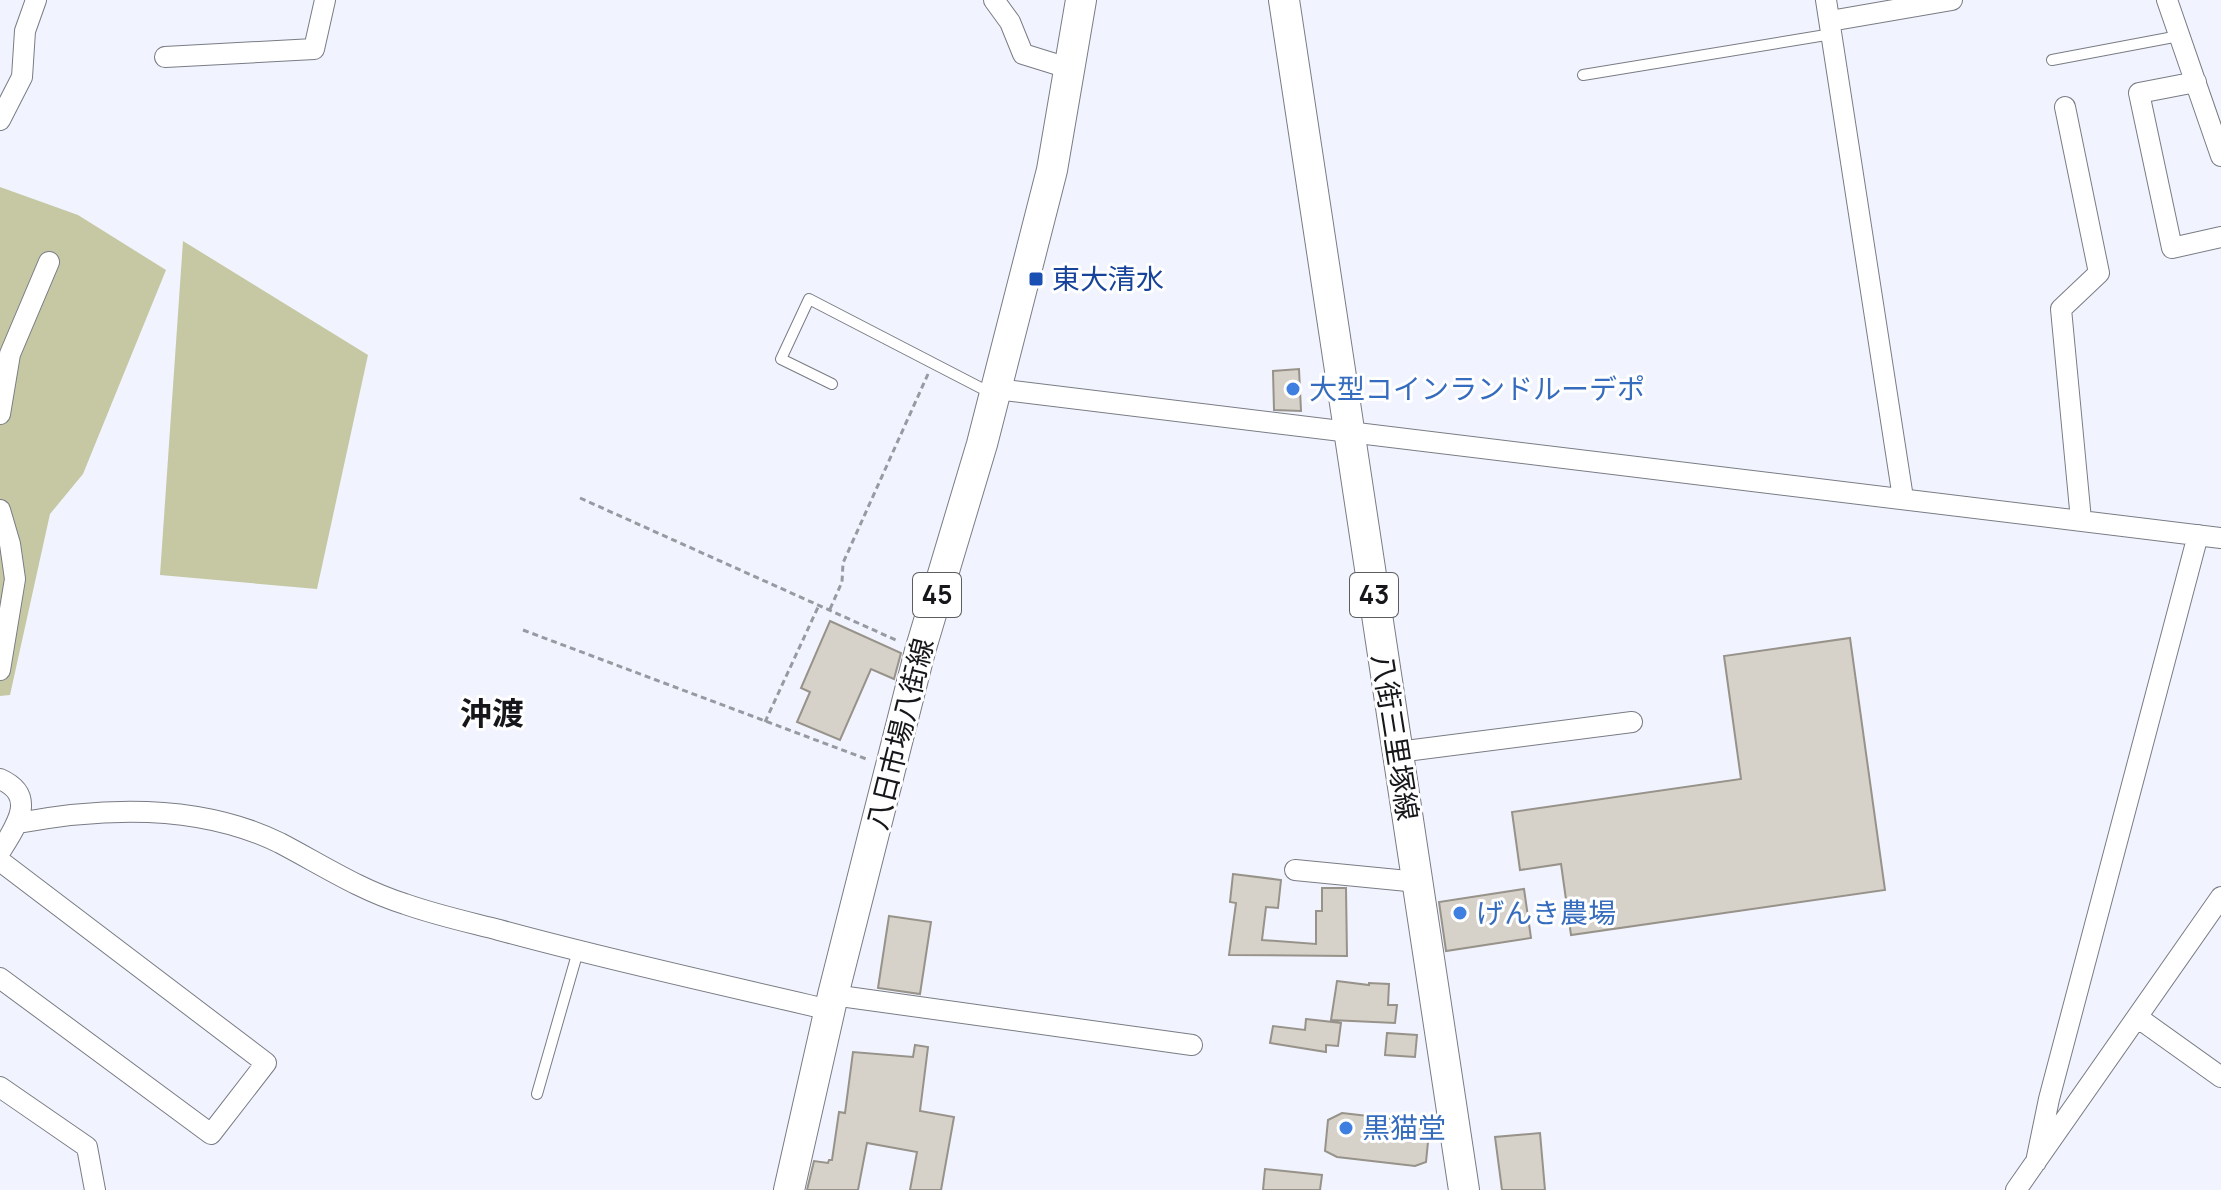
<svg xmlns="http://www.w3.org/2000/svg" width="2221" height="1190" viewBox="0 0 2221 1190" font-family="Manrope,'Noto Sans JP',sans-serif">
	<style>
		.green { fill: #c5c8a3 }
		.building { fill: #d7d2c9; stroke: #97928a; stroke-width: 2 }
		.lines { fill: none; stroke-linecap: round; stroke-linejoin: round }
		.service-casing { stroke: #797c84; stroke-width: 12 }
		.minor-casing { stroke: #797c84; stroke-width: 22 }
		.primary-casing { stroke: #797c84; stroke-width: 32 }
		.path { stroke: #989aa1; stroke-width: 3; stroke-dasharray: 6 4; stroke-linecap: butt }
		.service { stroke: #fff; stroke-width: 10 }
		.minor { stroke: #fff; stroke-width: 20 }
		.primary { stroke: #fff; stroke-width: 30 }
		.transit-dot { fill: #1a4fb4; stroke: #fff; stroke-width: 3 }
		.shop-dot { fill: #3f7fe0; stroke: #fff; stroke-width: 3 }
		.labels { text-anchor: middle; stroke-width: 6; stroke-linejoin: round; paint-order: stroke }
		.shield { fill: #fff; stroke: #5c5d5f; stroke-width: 2 }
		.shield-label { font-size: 26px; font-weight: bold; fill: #16171a }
		.transit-label { font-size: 28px; fill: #164399; stroke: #fff; text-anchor: start }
		.shop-label { font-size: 28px; fill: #366cbe; stroke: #fff; text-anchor: start }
		.street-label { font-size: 28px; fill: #16171a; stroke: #fff }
		.quarter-label { font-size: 32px; font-weight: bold; fill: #16171a; stroke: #fff }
	</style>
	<rect width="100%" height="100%" fill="#f1f4fe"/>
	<path class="green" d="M0,187L78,215L166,270L83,474L50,514L10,695L0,696Z
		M183,241L368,355L317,589L160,575Z"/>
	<path class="building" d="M1299,369L1301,411L1274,410L1273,371Z
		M830,621L901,653L894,679L871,669L840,740L797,722L810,692L801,688Z
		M1850,638L1885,890L1571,935L1561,864L1520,870L1512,812L1741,779L1724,656Z
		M1233,874L1281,880L1278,908L1266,907L1262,940L1316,944V911H1322V888H1346L1347,956L1229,955L1236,903L1230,902Z
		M1524,889L1531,938L1446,951L1439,902Z
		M889,916L931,922L920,994L878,988Z
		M1337,981L1369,985V983L1389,984L1388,1005H1397L1395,1023L1331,1020Z
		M1306,1019L1341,1023L1338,1046L1326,1045V1052L1270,1043L1273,1026L1305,1030Z
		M1387,1033L1417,1035L1415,1057L1385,1055Z
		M915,1045L928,1047L920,1111L954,1117L941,1190H910L917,1152L867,1143L858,1190H807L814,1161L828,1163L829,1160H832L839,1112L845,1113L853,1052L913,1057Z
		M1342,1113L1421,1122L1429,1132L1426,1162L1415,1166L1337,1157L1325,1151L1328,1120Z
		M1540,1133L1545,1190H1502L1495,1137Z
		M1265,1169L1322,1175L1320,1190H1263Z"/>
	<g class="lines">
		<defs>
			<path id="service" d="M2052,60L2179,36
				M1583,75L1832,34
				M832,384L781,359L809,299L981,388L991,389
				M537,1094L578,951"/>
			<path id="minor" d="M994,0L1010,22L1023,54L1068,68
				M1826,0L1903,498
				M2167,0L2221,156
				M1830,21L1952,0
				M165,57L314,49L325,0
				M2196,82L2139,93L2172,248L2221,237
				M2065,107L2099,273L2061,309L2081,520
				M0,120L22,77L25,31L36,0
				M996,389L2221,538
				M0,414L10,354L49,262
				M0,510L10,544L15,579L0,670
				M1398,752L1632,722
				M0,779C38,796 16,826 0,852
				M18,823C103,807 199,803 280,843C322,865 360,890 405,904C436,915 468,922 499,930C608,960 719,984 830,1010
				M0,861L266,1063L211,1134L0,978
				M1295,870L1418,882
				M833,995L1192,1045
				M2137,1017L2221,1077
				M0,1087L87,1147L95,1190
				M2036,1162L2049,1099L2198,535
				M2016,1190L2221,897"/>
			<path id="primary" d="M1284,0L1464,1190
				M789,1190L833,995L920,651L982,444L1052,170L1081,0"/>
		</defs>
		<use href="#service" class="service-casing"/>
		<use href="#minor" class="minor-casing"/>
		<use href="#primary" class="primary-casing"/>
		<path class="path" d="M580,498L898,641
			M830,609L842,582L843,563L928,374
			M523,630L869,760
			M765,722L819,605"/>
		<use href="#service" class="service"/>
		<use href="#minor" class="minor"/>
		<use href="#primary" class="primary"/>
	</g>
	<rect class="transit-dot" x="1028" y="271" width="16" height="16" rx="4"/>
	<g class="shop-dot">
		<circle cx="1293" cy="389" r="8"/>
		<circle cx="1460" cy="913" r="8"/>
		<circle cx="1346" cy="1128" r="8"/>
	</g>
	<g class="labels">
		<g class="shield">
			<rect x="913" y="573" width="48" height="44" rx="6"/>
			<rect x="1350" y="573" width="48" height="44" rx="6"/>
		</g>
		<g class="shield-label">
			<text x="937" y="604">45</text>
			<text x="1374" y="604">43</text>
		</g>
		<g class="transit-label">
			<text x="1052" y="289">東大清水</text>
		</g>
		<g class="shop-label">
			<text x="1309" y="399">大型コインランドルーデポ</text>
			<text x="1476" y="923">げんき農場</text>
			<text x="1362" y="1138">黒猫堂</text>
		</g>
		<g class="street-label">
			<text transform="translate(900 734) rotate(-76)" y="10">八日市場八街線</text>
			<text transform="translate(1395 737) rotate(81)" y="10">八街三里塚線</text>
		</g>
		<g class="quarter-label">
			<text x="492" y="725">沖渡</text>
		</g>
	</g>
</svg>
